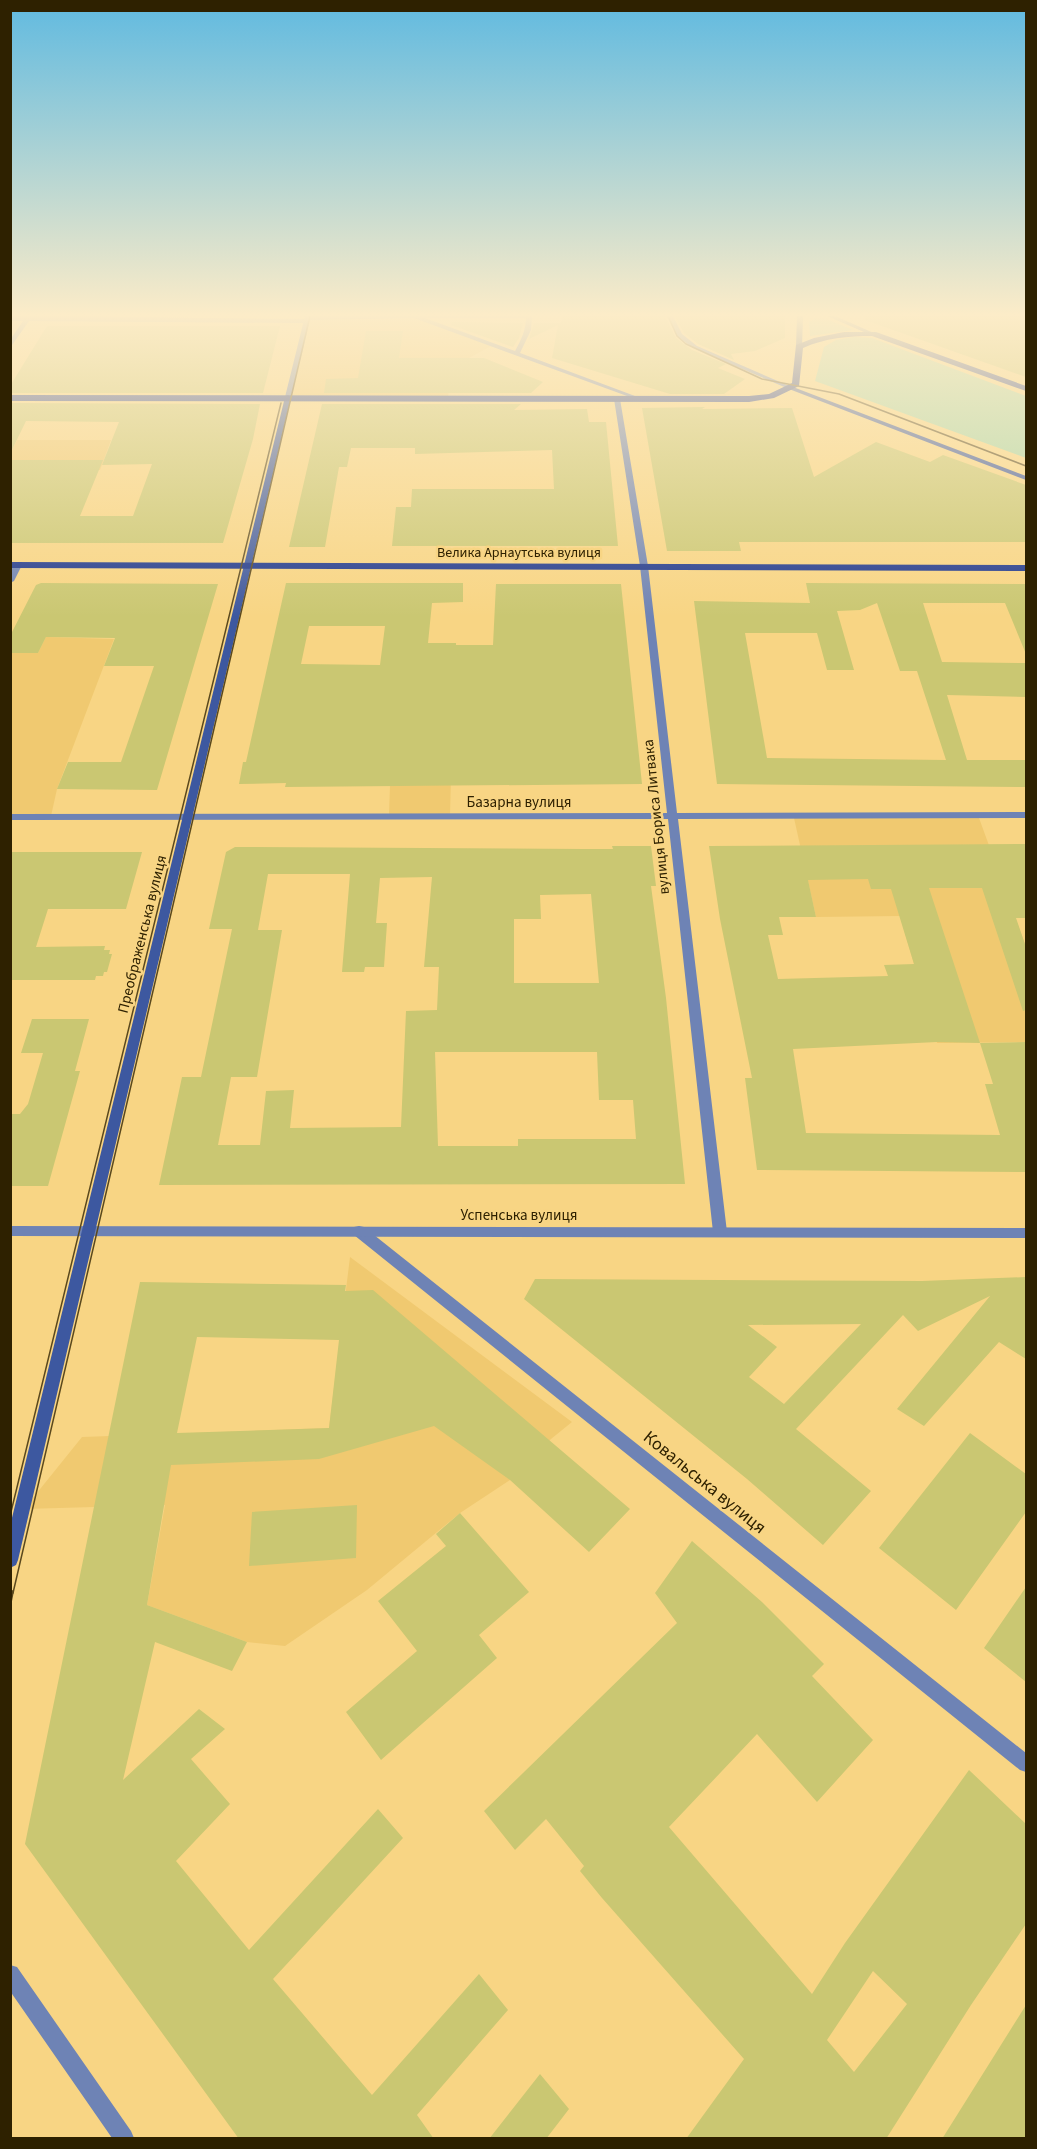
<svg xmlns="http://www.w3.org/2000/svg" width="1037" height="2149" viewBox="0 0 1037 2149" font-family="'Source Sans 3',sans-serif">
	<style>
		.built { fill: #f0c970 }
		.green { fill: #a5d6a8 }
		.building { fill: #cac772; fill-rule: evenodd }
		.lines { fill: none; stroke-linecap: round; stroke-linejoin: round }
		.minor { fill: #6e83b5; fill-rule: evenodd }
		.tertiary { fill: #6e83b5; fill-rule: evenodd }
		.secondary { fill: #3d58a0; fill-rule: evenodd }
		.primary { fill: #1c368f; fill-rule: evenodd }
		.tram-far1 { stroke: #5a481d; stroke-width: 1.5 }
		.tram { stroke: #5a481d; stroke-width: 2 }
		.labels { text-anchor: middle; stroke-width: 5; stroke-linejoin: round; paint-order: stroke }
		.far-street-label { font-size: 14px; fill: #2e2100; stroke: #f8d584 }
		.street-label { font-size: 15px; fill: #2e2100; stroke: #f8d584 }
		.near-street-label { font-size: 18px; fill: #2e2100; stroke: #f8d584 }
	</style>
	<rect width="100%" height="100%" fill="#f8d584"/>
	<path class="built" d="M414,317L493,345L467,359L452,358L448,398L289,397L310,318Z
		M17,440H111L100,470L11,471L10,454Z
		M46,637L114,639L57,789L51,816H11V653H38Z
		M453,697L450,815H389L390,786Z
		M794,818H979L1026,947V1042L937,1043L900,916L816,917Z
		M350,1257L572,1422L551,1439L510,1480L460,1513L367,1590L285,1646L247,1642L147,1605L165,1505L24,1509L82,1437L329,1428Z"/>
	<path class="green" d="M816,318L829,320L853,330L810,336L809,322Z
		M854,337L872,338L1026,396V458L815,381L824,347L836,340Z"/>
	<path class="building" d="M563,316H665L676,338L692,350L726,364L718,368L745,379L724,394H670L552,358L558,325L529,339L534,323H561Z
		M675,316H785V338L755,351L731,354L734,360L698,344L684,333Z
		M866,316H1026V377L865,320Z
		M452,322L523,323L519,338L513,347L451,325Z
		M47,326H280L263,393H10V386Z
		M366,331H403L399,358H484L543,382L531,393H324L326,379L358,378Z
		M10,403L260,404L253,439L223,543H10V460H103L80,516H133L152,464L102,465L119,422L26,421L10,454Z
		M322,404H521L514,410L587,409L589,422H606L618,546H392L396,507H411L412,489H554L552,450L415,454V448H351L347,467H339L325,547H289Z
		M705,407L702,409L792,408L814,477L876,442L930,462L943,455L1026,485V542H739L741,551H667L642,408Z
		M41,583L218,584L157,790L57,789L68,762H121L154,666H104L115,638L46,637L38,653H10V636L36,585Z
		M286,583H463V602L432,603L428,643H456V645H493L496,584H621L642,784L285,787L286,783L239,784L243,762H246ZM309,626H385L380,665L301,664Z
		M806,583L1026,584V654L1005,603H923L942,662L1026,663V697L947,695L967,760H1026V787L717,784L694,601L810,603ZM877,603L900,671H917L946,760L767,758L745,633H817L827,670H854L837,611L860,610Z
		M1026,844V918H1016L1026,947V1010L1023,1011L982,888H929L980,1043L1026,1042V1172L757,1170L745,1078H752L720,919L709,846ZM868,879L871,889H891L914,964L884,965L888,976L778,979L768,935H783L779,917H816L808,880ZM937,1042L980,1043L993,1084H985L1000,1135L806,1133L793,1049Z
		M612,846H651L656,886H651L666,998L685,1184L159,1185L182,1077H201L232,929H209L226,852L235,847L584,849H613ZM268,874H350L342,972H364L365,967H384L387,923H376L380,878L432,877L424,967H439L437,1010L406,1011L401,1127L290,1128L294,1090L266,1091L260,1145H218L231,1077H257L282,930H258ZM591,894L599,983H514V919H541L540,895ZM435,1052H597L599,1100H633L636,1139H518V1146H438Z
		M10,852H142L126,909H48L36,947L105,946L104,950H110L109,954H112L107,972H104L103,976H96L95,980H10Z
		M32,1019H89L75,1071H80L48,1186H10V1114H20L28,1104L43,1053H21Z
		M1026,1277V1359L999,1342L924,1426L897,1409L990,1296L918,1331L903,1315L796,1429L871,1491L823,1545L747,1479L524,1299L535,1279L922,1281ZM861,1324L784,1404L749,1377L777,1347L748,1325Z
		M140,1282L346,1285L345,1291L373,1290L630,1509L589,1552L510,1480L434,1426L319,1459L171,1465L147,1605L247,1642L232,1671L155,1642L123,1780L199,1709L225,1729L191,1759L230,1804L176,1861L249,1950L378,1809L403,1838L273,1979L372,2095L479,1974L508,2010L417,2115L434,2139H239L25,1844ZM197,1337L339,1340L329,1428L177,1433Z
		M970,1433L1026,1474V1512L956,1610L879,1548Z
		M357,1505L356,1558L249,1566L252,1512Z
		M460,1513L529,1592L479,1635L497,1658L381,1760L346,1712L417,1651L378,1601L446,1546L436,1534Z
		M692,1541L762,1602L824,1664L812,1676L873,1740L817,1802L757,1734L669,1827L812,1994L845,1943L969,1770L1026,1824V1924L971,2005L886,2139H686L744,2059L602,1898L580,1871L584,1866L546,1819L515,1850L484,1811L677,1623L655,1593ZM873,1971L907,2004L854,2072L827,2040Z
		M1026,1587V1682L984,1648Z
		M1026,2005V2139H942Z
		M540,2074L569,2109L546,2139H489Z"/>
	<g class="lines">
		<path class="minor" d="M26,316L304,319L309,316H532L531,330L520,353L643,399L638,400L414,318L311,320L306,323L29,321L10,348V340L23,321H10V317ZM425,318H526C526,330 521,340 515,351Z
			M617,397L620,399L648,566L677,813L1026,812V818L678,819L727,1232L725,1236L720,1237L715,1236L713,1232L668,819L10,820V814L667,813L640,566L614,399Z
			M15,563L22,565L14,581L10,583V572Z
			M359,1226L364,1227L1026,1753V1772L1020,1770L354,1235L352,1231L354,1227Z
			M10,1965L17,1967L131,2131L134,2138H112L10,1991Z"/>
		<path class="tertiary" d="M305,316H311L291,397L288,399L285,397Z
			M667,316H673L682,334L697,346L794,388L789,389L693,348L677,336Z
			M10,1226L1026,1228V1238L10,1236Z"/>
		<path class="secondary" d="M797,316H803L802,347L799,349L796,347Z
			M827,316H835L876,334L871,335Z
			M789,387H793L1026,476V480L789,389Z
			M288,395L291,397L18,1560L16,1565L10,1568V1526L285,397Z"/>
		<path class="primary" d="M844,332H876L1026,386V391L872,336C848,336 825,338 803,348L799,386L774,398L749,402L10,401V395L749,396L769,394L792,383L796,345L814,338Z
			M10,562L1026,565V571L10,568Z"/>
		<path class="tram-far1" d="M668,316L677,336L686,344L762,379L839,394L1026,466
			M10,1516L281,403
			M13,1593L310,316"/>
		<path class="tram" d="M10,1606L13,1591"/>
	</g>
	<linearGradient id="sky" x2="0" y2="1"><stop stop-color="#60bae0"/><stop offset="0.51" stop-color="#fcecc8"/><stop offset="1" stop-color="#fcecc8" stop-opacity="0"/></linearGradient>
	<rect width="1037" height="617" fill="url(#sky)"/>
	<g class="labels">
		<g class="far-street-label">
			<text x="519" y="557">Велика Арнаутська вулиця</text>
		</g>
		<g class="street-label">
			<text x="519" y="807">Базарна вулиця</text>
			<text transform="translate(656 817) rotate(-96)" y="5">вулиця Бориса Литвака</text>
			<text transform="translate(142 934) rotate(-76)" y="5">Преображенська вулиця</text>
			<text x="519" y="1220">Успенська вулиця</text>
		</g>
		<g class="near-street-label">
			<text transform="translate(705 1482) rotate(39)" y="6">Ковальська вулиця</text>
		</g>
	</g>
	<rect width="1037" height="2149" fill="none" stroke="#2e2100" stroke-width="24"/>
</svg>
